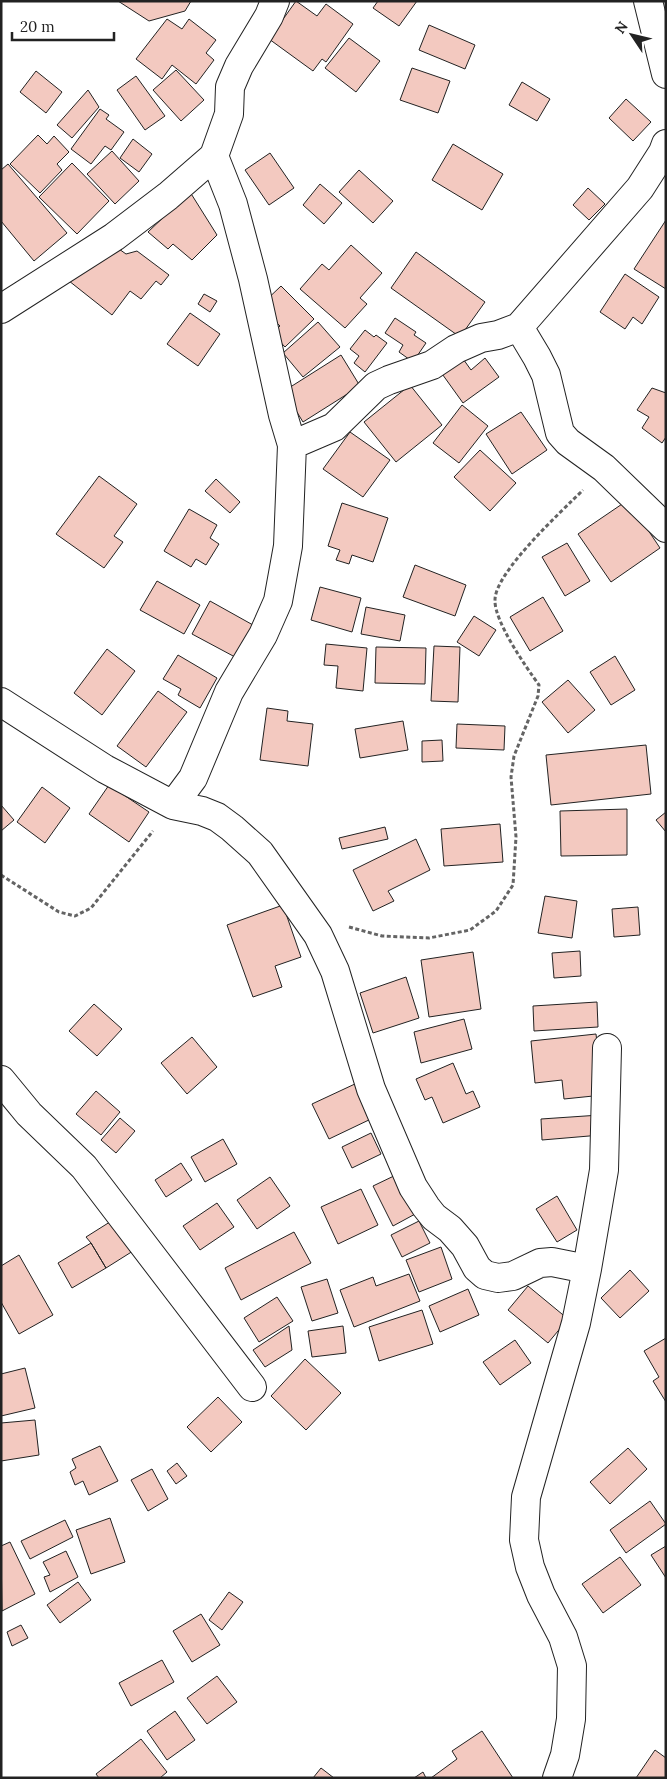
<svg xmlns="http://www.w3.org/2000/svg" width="667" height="1779" viewBox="0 0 667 1779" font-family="Lora,serif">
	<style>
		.building { fill: #f3c9c0; stroke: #222 }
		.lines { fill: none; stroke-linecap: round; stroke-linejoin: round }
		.minor-casing { stroke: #222; stroke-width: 30 }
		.path { stroke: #646464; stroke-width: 3; stroke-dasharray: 4 2.5; stroke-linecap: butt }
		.minor { stroke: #fff; stroke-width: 28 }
	</style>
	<rect width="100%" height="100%" fill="#fff"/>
	<path class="building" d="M118,1H191L185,11L149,21Z
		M296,1L317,16L326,4L353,24L326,62L322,59L313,71L269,39Z
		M378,1H417L399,26L373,8Z
		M167,19L182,29L189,19L216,40L206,53L214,60L196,84L172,65L162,79L136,59Z
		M429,25L475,45L465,69L419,50Z
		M349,38L380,61L356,92L325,68Z
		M412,68L450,81L438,113L400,100Z
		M176,70L204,100L181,121L153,90Z
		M36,71L62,92L46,113L20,92Z
		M136,76L165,116L145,130L117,90Z
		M522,82L550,99L537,121L509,105Z
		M88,90L99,107L72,138L57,125Z
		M626,99L651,122L633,141L609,118Z
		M100,109L109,115L106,119L124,132L111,150L105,146L91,164L71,149Z
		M38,135L47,144L54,136L69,152L57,164L62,170L40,193L10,164Z
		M133,139L152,154L139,172L120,158Z
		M453,144L503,174L482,210L432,180Z
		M112,151L139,181L115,204L87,174Z
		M270,153L294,188L269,205L245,170Z
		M72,163L109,201L77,234L39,197Z
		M8,164L67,233L34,261L1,221V170Z
		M359,170L393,201L373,223L339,192Z
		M320,184L342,203L324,224L303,205Z
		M588,188L605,204L589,220L573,205Z
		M190,192L217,235L192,260L173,244L168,249L148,232Z
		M666,220V289L634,269Z
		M112,244L126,254L137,251L169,275L161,285L156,281L141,299L130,291L112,315L64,277Z
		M351,245L382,273L360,298L367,304L345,328L300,289L322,264L329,270Z
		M416,252L485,302L460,337L391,288Z
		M625,274L659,297L642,324L633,317L625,329L600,312Z
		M281,286L314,319L285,347L272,333L280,326L260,306Z
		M204,294L217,301L210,312L198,304Z
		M190,313L220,334L198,366L167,344Z
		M395,318L416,332L414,335L426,343L413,362L399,352L403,345L385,333Z
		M318,322L340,347L303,377L283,353Z
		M365,330L374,337L376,335L387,343L365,372L354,363L359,356L350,349Z
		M341,355L360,386L303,422L284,391Z
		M461,356L471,370L485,358L499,377L463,403L440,371Z
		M410,385L442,425L396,462L364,422Z
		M652,388L666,393V437L662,443L642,428L649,417L637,410Z
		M462,405L488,426L459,463L433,443Z
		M521,412L547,450L512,474L486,434Z
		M350,432L390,460L363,497L323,469Z
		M480,450L516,483L490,511L454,477Z
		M99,476L137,504L114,536L123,542L104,568L56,534Z
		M216,479L240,502L230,513L205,491Z
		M628,500L660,548L611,582L578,534Z
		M342,503L388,518L373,562L352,555L349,564L336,560L340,550L328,546Z
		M189,509L217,525L210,538L219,544L206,565L196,559L191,567L164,551Z
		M567,543L590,581L565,596L542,557Z
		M415,565L466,585L455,616L403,597Z
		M157,581L200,605L184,634L140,610Z
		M320,587L361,598L352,632L311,620Z
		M543,597L563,631L530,651L510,617Z
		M210,601L253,625L235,657L192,634Z
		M366,607L405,615L400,641L361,634Z
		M474,616L496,630L479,656L457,642Z
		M326,644L367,648L363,691L336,688L338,666L324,665Z
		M434,646L460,647L458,702L431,701Z
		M376,647L426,648L425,684L375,683Z
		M107,649L135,671L102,715L74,693Z
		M178,655L217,678L200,708L178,695L181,689L163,679Z
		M615,656L635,690L611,705L590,672Z
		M568,680L595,710L568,733L542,702Z
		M158,691L187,712L146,767L117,746Z
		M267,708L288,711L287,721L313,724L308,766L260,760Z
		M403,721L408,750L360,758L355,729Z
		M457,724L505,726L504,750L456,748Z
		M442,740L443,761L422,762V741Z
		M646,745L651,794L551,805L546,755Z
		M109,785L149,812L129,842L89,814Z
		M42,787L70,808L45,843L17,822Z
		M1,805L14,820L1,831Z
		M627,809V855L561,856L560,811Z
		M666,812V832L656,820Z
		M500,824L503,862L444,866L441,829Z
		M385,827L388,839L342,849L339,838Z
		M416,839L430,870L388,891L394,901L373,911L353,870Z
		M545,896L577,901L572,938L538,933Z
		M283,905L301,957L275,966L282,987L253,997L227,925Z
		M638,907L640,935L614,937L612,909Z
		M580,951L581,976L554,978L552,953Z
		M473,952L481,1009L429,1017L421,960Z
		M406,977L419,1018L373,1033L360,993Z
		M597,1002L598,1027L534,1031L533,1006Z
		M94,1004L122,1029L97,1056L69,1031Z
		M464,1019L472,1049L421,1063L414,1032Z
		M596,1034L603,1095L564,1099L562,1080L535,1083L531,1041Z
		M192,1037L217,1067L187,1094L161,1063Z
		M453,1063L466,1094L473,1091L480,1107L443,1123L432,1097L425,1100L416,1079Z
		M357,1083L373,1118L329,1139L312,1104Z
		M96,1091L120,1112L101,1135L76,1114Z
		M600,1115L601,1135L542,1140L541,1119Z
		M120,1118L135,1131L116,1153L101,1140Z
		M371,1133L381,1154L352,1168L342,1147Z
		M223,1139L237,1164L205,1182L191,1157Z
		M181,1163L192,1180L166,1197L155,1180Z
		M398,1174L417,1213L393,1226L373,1186Z
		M270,1177L290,1206L257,1229L237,1200Z
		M361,1189L378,1225L338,1244L321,1207Z
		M557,1196L577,1230L557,1242L536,1209Z
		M217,1203L234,1227L200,1250L183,1226Z
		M113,1220L133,1251L106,1268L91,1243L86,1237Z
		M419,1221L430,1243L402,1257L391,1235Z
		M294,1232L311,1263L241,1300L225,1268Z
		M91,1243L106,1268L72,1288L58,1263Z
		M441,1247L452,1279L419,1292L406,1260Z
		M19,1255L53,1315L19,1334L1,1302V1266Z
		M630,1270L649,1291L620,1318L601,1298Z
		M409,1274L420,1301L354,1327L340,1290L373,1277L376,1286Z
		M327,1279L338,1313L312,1321L301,1287Z
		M528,1286L568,1319L548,1343L508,1310Z
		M468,1289L479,1315L440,1332L429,1306Z
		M277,1297L293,1321L259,1342L244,1318Z
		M422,1310L433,1344L379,1361L369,1327Z
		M289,1326L292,1350L265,1367L253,1350Z
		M343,1326L346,1353L312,1357L308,1331Z
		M666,1338V1402L653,1381L659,1377L644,1351Z
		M515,1340L531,1363L500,1385L483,1362Z
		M305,1359L341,1393L306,1430L271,1396Z
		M25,1368L35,1408L1,1416V1374Z
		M218,1397L242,1422L211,1452L187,1427Z
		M35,1420L39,1455L1,1461V1423Z
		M100,1446L118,1481L89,1495L83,1481L75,1485L70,1472L76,1468L72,1459Z
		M628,1448L647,1469L610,1504L590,1482Z
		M177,1463L187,1476L176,1484L167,1471Z
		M152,1469L168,1499L148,1511L131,1480Z
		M650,1501L666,1524L626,1553L610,1530Z
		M110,1518L125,1562L91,1574L76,1530Z
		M65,1520L73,1537L30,1559L21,1541Z
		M10,1542L35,1594L2,1611L1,1546Z
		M666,1546V1578L651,1555Z
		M66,1551L78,1577L50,1592L44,1577L50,1575L43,1562Z
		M620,1557L641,1585L603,1613L582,1584Z
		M78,1582L91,1600L60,1623L47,1605Z
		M229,1592L243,1602L222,1630L209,1620Z
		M201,1614L220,1645L192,1662L173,1631Z
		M21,1625L28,1638L12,1646L7,1632Z
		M162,1660L174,1682L131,1706L119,1683Z
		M217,1676L237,1702L207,1724L187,1698Z
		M175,1711L195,1740L167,1760L147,1731Z
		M482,1731L513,1778H431L457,1759L452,1751Z
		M141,1739L167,1772L160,1778H99L96,1774Z
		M655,1750L666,1758V1778H636Z
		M321,1768L334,1778H313Z
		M423,1772L426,1778H414Z"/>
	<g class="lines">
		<defs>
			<path id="minor" d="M648,1L666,74
				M1,309L114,237L168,196L214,156L229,114L230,87L239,66L269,16L275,1
				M519,327L640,188L663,152L666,144
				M292,445L334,427L376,386L389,380L432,365L456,349L481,338L498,335L519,327L537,357L546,375L560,433L568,442L604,468L666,528
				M1,702L105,769L173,805L202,811L217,817L232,828L260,853L318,935L335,971L371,1089L413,1187L426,1207L434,1217L450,1229L465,1246L477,1268L485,1275L498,1278L513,1276L540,1263L552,1262L587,1269
				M173,805L193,778L229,692L263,635L278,601L288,546L292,445L283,415L253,279L233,204L214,156
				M1,1080L29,1114L84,1167L252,1387
				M557,1778L565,1755L571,1719L572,1666L563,1637L541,1595L530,1567L524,1540L526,1497L576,1323L587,1269L604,1170L607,1048"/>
		</defs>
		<use href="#minor" class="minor-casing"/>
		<path class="path" d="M1,875L59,912L75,916L91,908L153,831
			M349,927L382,936L429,938L470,930L496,911L513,885L516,837L511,777L514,756L538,696L539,685C526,667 494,621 495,600C495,572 562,511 583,490"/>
		<use href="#minor" class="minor"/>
	</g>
	<rect width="667" height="1779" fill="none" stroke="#222222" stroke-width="5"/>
	<g transform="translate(632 35) rotate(305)" stroke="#ffffff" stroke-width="4" paint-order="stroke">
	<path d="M0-4L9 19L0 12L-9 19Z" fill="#222222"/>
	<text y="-8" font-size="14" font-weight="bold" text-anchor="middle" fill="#222222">N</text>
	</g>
	<path d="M12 32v8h102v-8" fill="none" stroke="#222222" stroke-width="2.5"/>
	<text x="20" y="32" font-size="15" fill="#222222" stroke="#ffffff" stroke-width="4" paint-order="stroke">20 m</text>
</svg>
